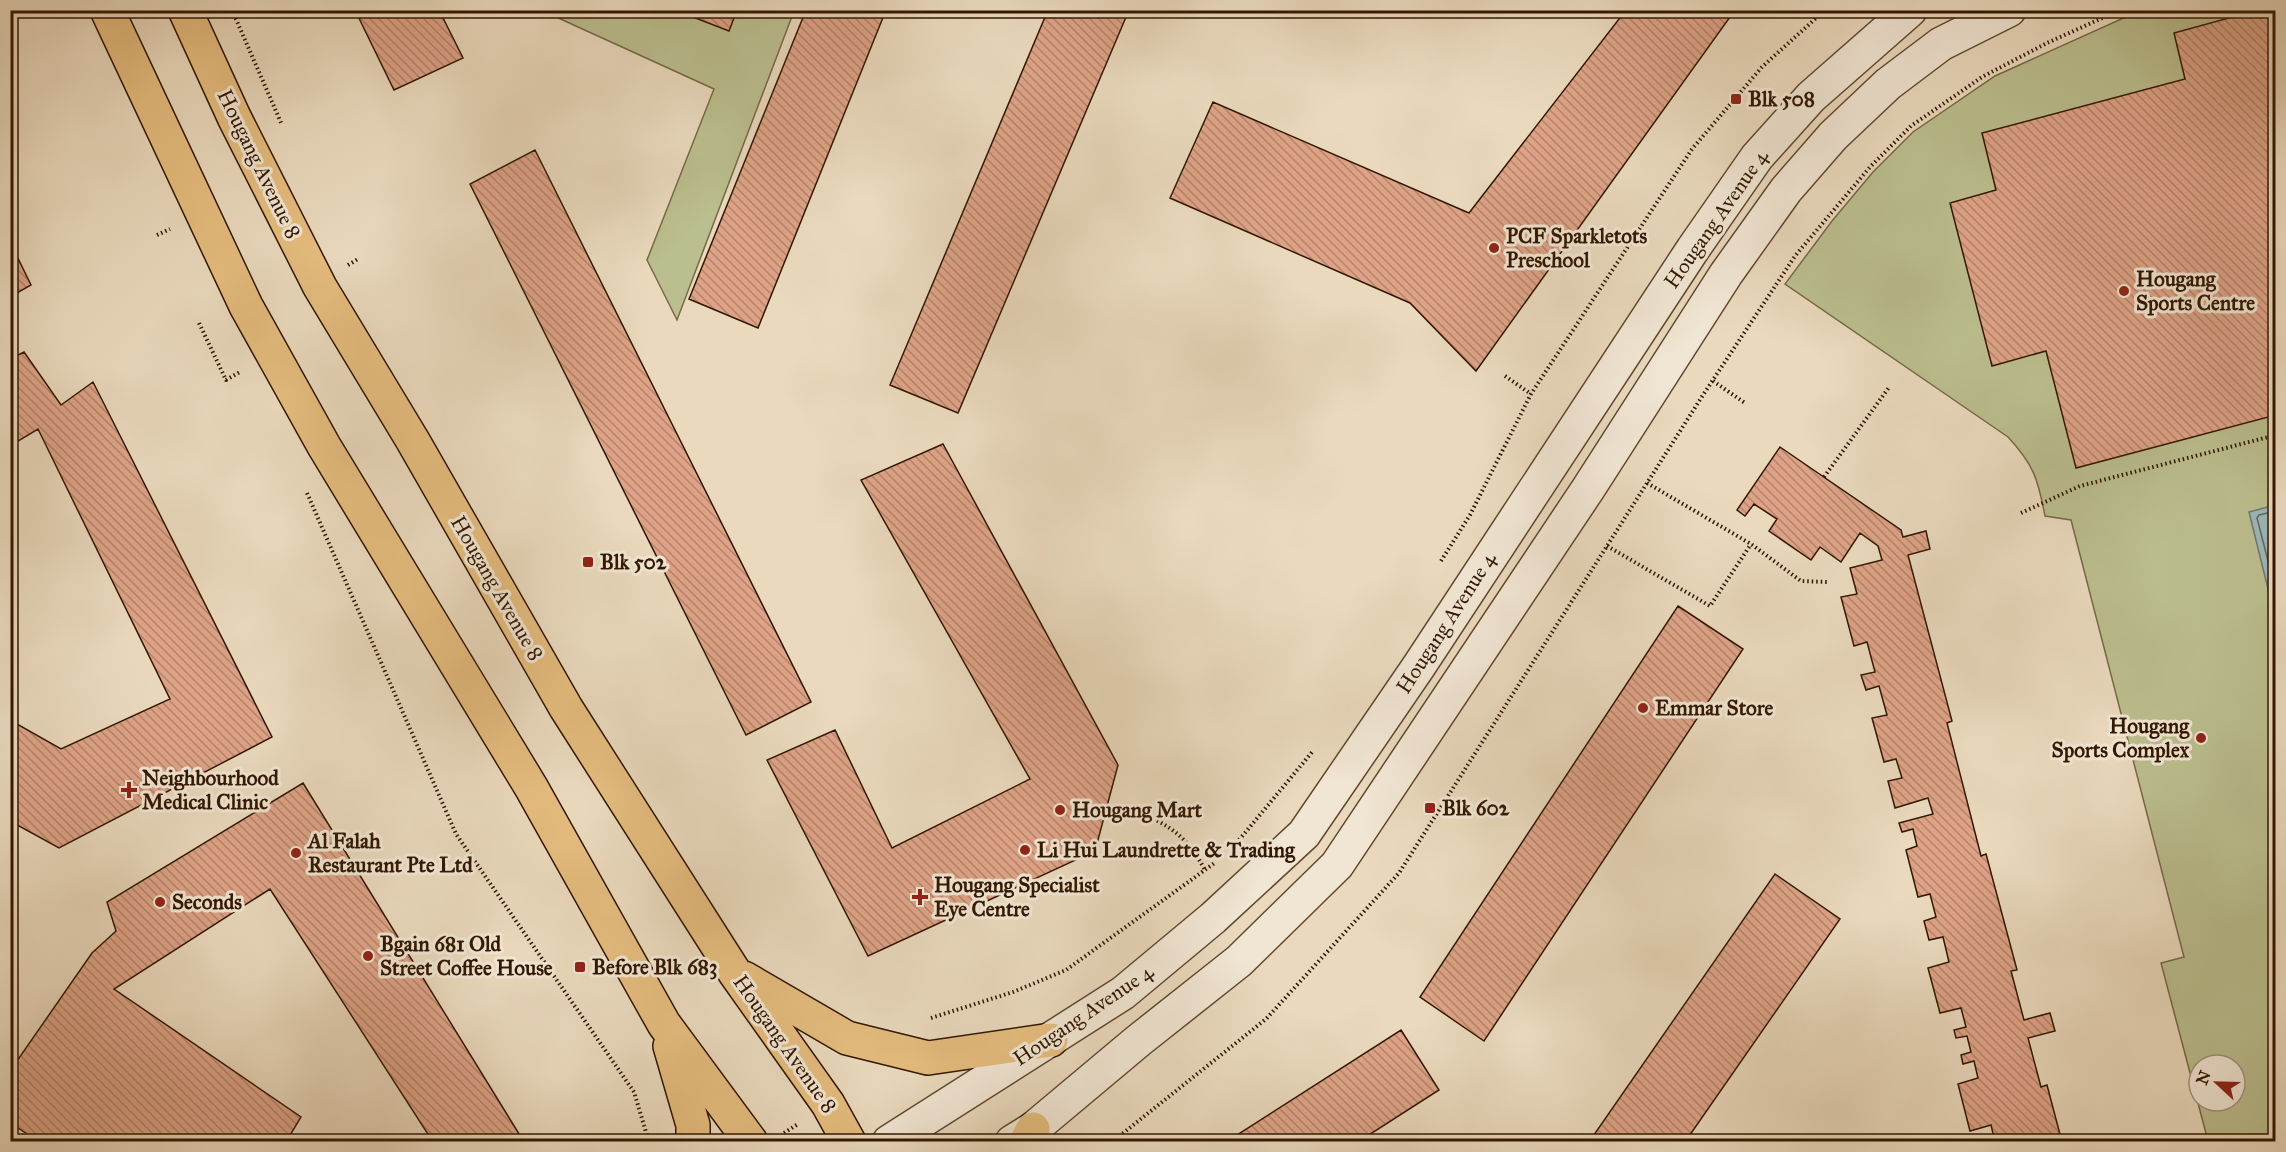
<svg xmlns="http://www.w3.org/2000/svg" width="2286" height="1152" viewBox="0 0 2286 1152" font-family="'IM FELL Great Primer',serif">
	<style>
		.park { fill: #bbbe8e; stroke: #766a47; stroke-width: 1.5; fill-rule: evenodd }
		.water { fill: #9cb7bb; stroke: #727770; stroke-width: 1.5 }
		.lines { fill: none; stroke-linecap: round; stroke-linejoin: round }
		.shore { stroke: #67675e; stroke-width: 1.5 }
		.building { fill: url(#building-back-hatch); stroke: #321700; stroke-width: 1.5 }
		.minor-casing { stroke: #60482f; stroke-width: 36 }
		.major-casing { stroke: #321700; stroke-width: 36 }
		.path { stroke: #321700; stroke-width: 4; stroke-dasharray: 1.5 3; stroke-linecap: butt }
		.minor { stroke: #f1e6d4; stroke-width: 33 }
		.major { stroke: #e5bc7e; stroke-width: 33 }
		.poi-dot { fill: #8f2418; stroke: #f1e6d4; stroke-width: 2 }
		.labels { text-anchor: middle; stroke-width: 6; stroke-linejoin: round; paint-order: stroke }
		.poi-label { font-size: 21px; font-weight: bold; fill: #321700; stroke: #f1e6d4; text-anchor: start }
		.street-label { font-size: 21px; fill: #321700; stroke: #f1e6d4 }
	</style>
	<defs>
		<pattern id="building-back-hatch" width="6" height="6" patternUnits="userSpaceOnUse" patternTransform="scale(1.5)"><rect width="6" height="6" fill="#dea387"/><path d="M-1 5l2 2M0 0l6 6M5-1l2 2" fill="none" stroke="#b5846c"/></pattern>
	</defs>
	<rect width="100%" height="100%" fill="#ead9bd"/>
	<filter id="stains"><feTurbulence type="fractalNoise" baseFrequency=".00333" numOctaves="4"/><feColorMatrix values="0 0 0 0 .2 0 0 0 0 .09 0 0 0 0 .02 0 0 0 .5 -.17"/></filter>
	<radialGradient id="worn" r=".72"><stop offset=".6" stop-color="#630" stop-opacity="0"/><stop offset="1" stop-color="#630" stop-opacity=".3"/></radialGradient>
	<path class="park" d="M543,11H794L677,320L647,260L714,89Z
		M2139,11H2275V1141H2208L2161,963L2184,957L2071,520L2045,516C2038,479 2034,465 2008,437L1785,284L1832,221L1873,172L1913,132L1995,76ZM2199,1065H2235V1101H2199Z"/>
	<path class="water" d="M2275,505H2276L2275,617L2249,512Z"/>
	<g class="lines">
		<path class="shore" d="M2276,511L2259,515L2257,518L2276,592"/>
	</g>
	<path class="building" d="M355,10H439L463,58L394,90Z
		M675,10H737L729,31Z
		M806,10H886L758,328L689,299Z
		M1048,10H1129L958,413L890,385Z
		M1626,10H1735L1476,371L1410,303L1170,198L1213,102L1469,213Z
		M2258,10H2276V415L2076,468L2046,351L1992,366L1950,203L1996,190L1982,133L2185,79L2174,33Z
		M535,150L811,702L746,735L470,184Z
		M10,242L31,285L10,297Z
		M24,352L61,405L93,382L272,737L59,848L10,821V720L61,749L170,699L38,429L10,446V359Z
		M943,444L1118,765L1095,851L868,956L767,760L835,730L892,848L1030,779L861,480Z
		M1780,447L1901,530L1903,537L1926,531L1930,549L1908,555L1952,721L1947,723L1981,856L1986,854L2017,970L2011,971L2024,1020L2050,1013L2055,1031L2028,1038L2041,1087L2047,1085L2062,1142H1995L1991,1125L1970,1131L1958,1084L1978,1078L1974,1061L1963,1064L1961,1055L1971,1052L1967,1036L1956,1038L1954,1030L1966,1027L1961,1008L1940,1013L1928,968L1949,962L1943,937L1929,940L1924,921L1936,917L1930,894L1918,897L1906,850L1917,846L1913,829L1902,832L1899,823L1933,814L1928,798L1895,808L1888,781L1902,778L1896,759L1884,762L1872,718L1887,715L1879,686L1866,690L1861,675L1875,672L1867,642L1854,646L1841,597L1857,594L1850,568L1882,560L1878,546L1860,533L1841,562L1820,547L1811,560L1769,531L1777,519L1754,504L1745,516L1737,510Z
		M1678,606L1743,649L1484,1041L1420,997Z
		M303,783L524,1142H433L270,889L114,989L301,1117L286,1142H39L18,1128L10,1140V1071L92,953L116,931L107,902Z
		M1775,874L1840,919L1685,1142H1589Z
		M1401,1030L1439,1090L1358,1142H1226Z"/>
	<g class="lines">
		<defs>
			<path id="minor" d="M889,1142L1123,993L1213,918L1304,834L1419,666L1693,249L1757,157L1811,97L1910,10
				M1012,1142L1033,1129L1138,1041L1239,961L1337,865L1588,489L1726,274L1786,190L1833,136L1888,84L1941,44L2009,10"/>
			<path id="major" d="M107,10L246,306L324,446L531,787L664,1024L751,1142
				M185,10L234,117L320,287L413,441L566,708L735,973L828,1104L849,1142
				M744,978L847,1038L928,1058L1051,1040
				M670,1046L693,1125V1142
				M1026,1142L1033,1129"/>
		</defs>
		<use href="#minor" class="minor-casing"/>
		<use href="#major" class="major-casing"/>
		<path class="path" d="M232,10L282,125
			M2248,10V13
			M1761,11L1762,10
			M157,235L170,229
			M348,265L358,259
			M199,323L226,380L240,372
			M1505,376L1531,394
			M1713,381L1745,403
			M1824,477L1890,386
			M1647,483L1751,544L1801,581L1827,582
			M307,493L456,834L634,1092L649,1142
			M2021,513L2080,486L2276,435
			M1607,546L1710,606L1751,544
			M1441,561L1470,515L1531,394L1692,149L1762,67L1825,10
			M1137,810C1172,828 1185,834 1205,870
			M1239,840L1313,751
			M931,1018L1013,992L1066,970L1216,862
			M784,1133L798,1124
			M1112,1142L1266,1019L1399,873L1703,395L1795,256L1870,167L1911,126L1982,77L2047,43L2120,10"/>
		<use href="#minor" class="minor"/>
		<use href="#major" class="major"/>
	</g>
	<g class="poi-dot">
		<rect x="1730" y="93" width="12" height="12" rx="3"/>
		<circle cx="1494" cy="248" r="6"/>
		<circle cx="2124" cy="291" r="6"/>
		<rect x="582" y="556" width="12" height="12" rx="3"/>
		<circle cx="1643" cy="708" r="6"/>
		<circle cx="2201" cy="738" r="6"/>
		<path d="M126 781h6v6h6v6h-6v6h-6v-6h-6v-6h6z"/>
		<rect x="1424" y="802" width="12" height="12" rx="3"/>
		<circle cx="1060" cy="810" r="6"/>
		<circle cx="1025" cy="850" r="6"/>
		<circle cx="296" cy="853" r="6"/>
		<path d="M917 888h6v6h6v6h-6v6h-6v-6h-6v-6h6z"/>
		<circle cx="160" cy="902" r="6"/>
		<circle cx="368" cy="956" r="6"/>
		<rect x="574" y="961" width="12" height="12" rx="3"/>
	</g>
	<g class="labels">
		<g class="poi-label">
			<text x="1748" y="106">Blk 508</text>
			<text x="1506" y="243">PCF Sparkletots<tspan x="1506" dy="24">Preschool</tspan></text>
			<text x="2136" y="286">Hougang<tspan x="2136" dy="24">Sports Centre</tspan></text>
			<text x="600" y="569">Blk 502</text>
			<text x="1655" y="715">Emmar Store</text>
			<text x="2189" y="733" text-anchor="end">Hougang<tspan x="2189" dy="24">Sports Complex</tspan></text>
			<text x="142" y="785">Neighbourhood<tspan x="142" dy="24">Medical Clinic</tspan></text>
			<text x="1442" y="815">Blk 602</text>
			<text x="1072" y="817">Hougang Mart</text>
			<text x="308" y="848">Al Falah<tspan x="308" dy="24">Restaurant Pte Ltd</tspan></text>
			<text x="1037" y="857">Li Hui Laundrette &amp; Trading</text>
			<text x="934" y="892">Hougang Specialist<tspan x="934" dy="24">Eye Centre</tspan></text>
			<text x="172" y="909">Seconds</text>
			<text x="380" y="951">Bgain 681 Old<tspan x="380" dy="24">Street Coffee House</tspan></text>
			<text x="592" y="974">Before Blk 683</text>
		</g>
		<g class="street-label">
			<text transform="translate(259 164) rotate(64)" y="7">Hougang Avenue 8</text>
			<text transform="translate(1716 219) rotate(-55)" y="7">Hougang Avenue 4</text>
			<text transform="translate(497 588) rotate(60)" y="7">Hougang Avenue 8</text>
			<text transform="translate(1446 623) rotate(-57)" y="7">Hougang Avenue 4</text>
			<text transform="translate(1083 1015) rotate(-34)" y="7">Hougang Avenue 4</text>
			<text transform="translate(785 1044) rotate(55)" y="7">Hougang Avenue 8</text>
		</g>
	</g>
	<rect width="2286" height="1152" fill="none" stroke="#ead9bd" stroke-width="36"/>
	<rect x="12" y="12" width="2262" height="1128" fill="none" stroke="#321700" stroke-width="3"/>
	<rect x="18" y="18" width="2250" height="1116" fill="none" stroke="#321700" stroke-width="1.5"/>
	<g transform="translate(2217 1083) rotate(292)"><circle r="28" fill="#f1e6d4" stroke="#a5937f" stroke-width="1.5"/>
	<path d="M0-4.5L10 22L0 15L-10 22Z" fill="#8f2418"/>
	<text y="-9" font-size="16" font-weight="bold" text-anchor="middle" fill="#321700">N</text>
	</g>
	<rect width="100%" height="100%" filter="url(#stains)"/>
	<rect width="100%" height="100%" fill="url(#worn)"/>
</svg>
